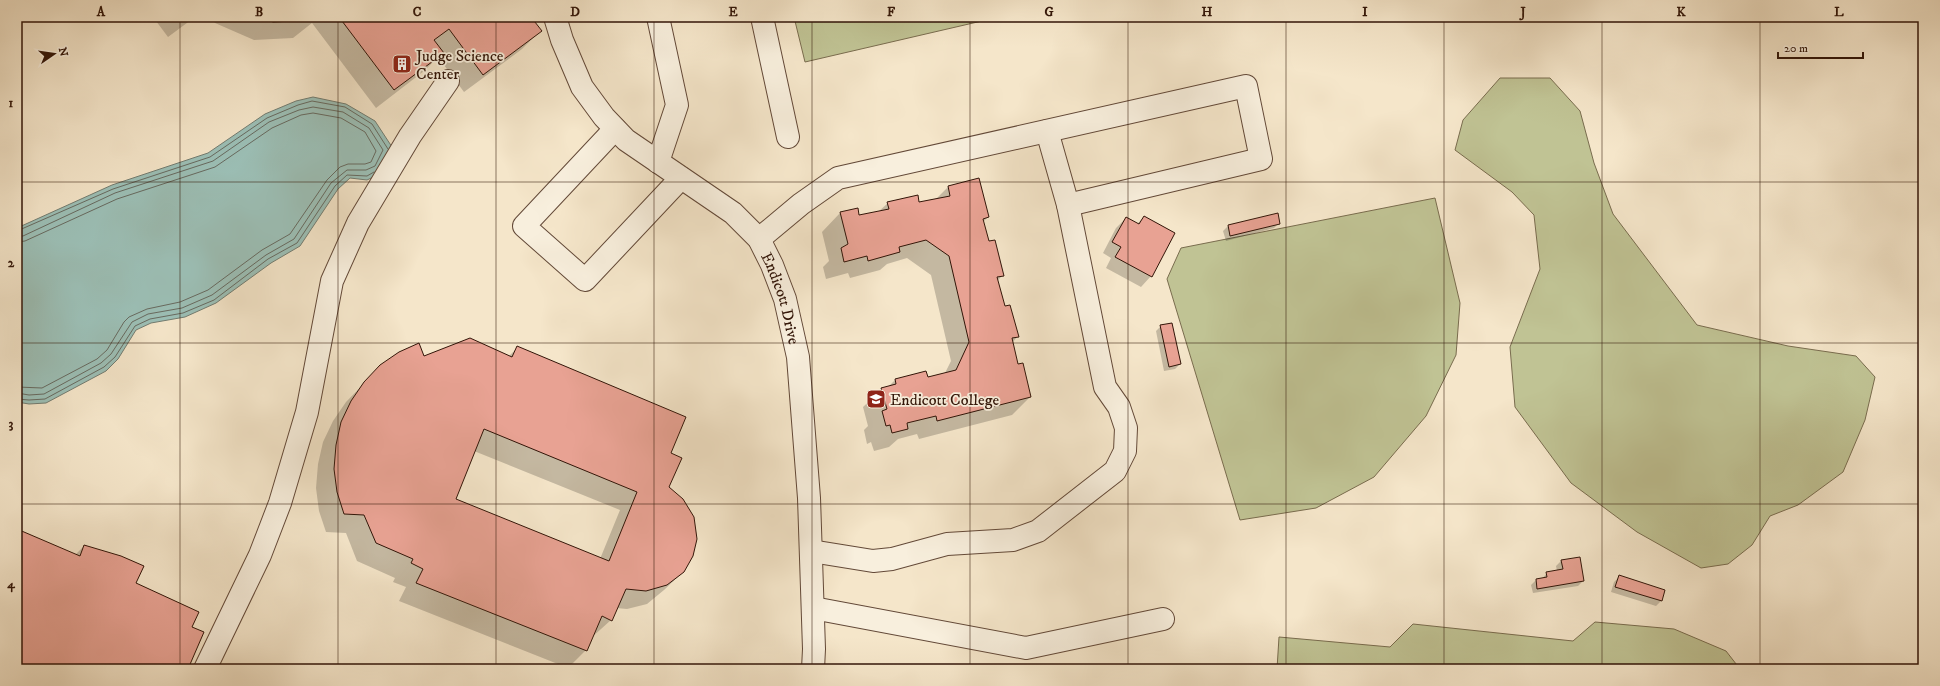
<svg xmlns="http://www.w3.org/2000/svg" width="1940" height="686" viewBox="0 0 1940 686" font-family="'IM FELL DW Pica',serif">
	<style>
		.green { fill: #c0c394; stroke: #796c4e }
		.water { fill: #9cc0b7; stroke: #727c71 }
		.shadow { fill: #0003; fill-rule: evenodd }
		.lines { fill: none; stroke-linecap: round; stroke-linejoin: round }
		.shore { stroke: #676a60; stroke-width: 1 }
		.building { fill: #e8a293; stroke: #321508; fill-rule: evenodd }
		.minor-casing { stroke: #634938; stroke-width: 24 }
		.minor { stroke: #f8efdd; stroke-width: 22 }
		.grid { fill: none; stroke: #321508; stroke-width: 1; stroke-opacity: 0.55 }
		.labels { text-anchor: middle; stroke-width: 3.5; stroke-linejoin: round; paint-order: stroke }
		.poi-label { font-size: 16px; fill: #321508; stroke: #f8efdd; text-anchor: start }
		.street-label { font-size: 16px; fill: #321508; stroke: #f8efdd }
		.neatline { fill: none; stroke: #321508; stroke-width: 1.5 }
		.grid-label { font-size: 13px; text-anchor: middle; font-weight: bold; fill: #321508 }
	</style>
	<rect width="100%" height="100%" fill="#f5e6ca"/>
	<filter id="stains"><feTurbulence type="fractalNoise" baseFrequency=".005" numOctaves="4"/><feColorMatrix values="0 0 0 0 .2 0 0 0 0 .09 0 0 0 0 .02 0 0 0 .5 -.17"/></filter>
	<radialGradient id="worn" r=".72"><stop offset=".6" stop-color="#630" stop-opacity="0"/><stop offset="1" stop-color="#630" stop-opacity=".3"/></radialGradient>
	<path class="green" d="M794,17H999L805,62Z
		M1500,78H1550L1580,111L1594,163L1613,214L1697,325L1788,346L1856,356L1875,377L1865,420L1843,472L1798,505L1770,516L1752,545L1728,564L1701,568L1637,532L1571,483L1515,407L1510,347L1540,269L1534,215L1512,192L1455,150L1463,120Z
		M1435,198L1460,303L1456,355L1426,416L1374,477L1316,508L1240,520L1167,279L1181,248Z
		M1595,622L1674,629L1726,651L1740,669H1277L1279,637L1390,647L1413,624L1573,641Z"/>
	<path class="water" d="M313,97L346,104L375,121L394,150L382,173L367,180L350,178L338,189L300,246L271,263L216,303L185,317L151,323L136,330L118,359L106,371L46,403L29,404L17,402V228L112,185L208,153L265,114L296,101Z"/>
	<path class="shadow" d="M153,17H195L168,37Z
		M210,17H530L540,31L522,49L464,92L438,57L424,71L376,108L312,23L293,38L254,40L215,23Z
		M948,187L988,217L983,222L988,243L1003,275L997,281L1004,307L1018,336L1012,343L1017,365L1030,397L1012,415L919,439L917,434L898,439L889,447L874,451L871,442L867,444L864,430L868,426L863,407L882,389L888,387L895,380L927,378L945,373L951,361L931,275L907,258L887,264L880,270L850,278L848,273L826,279L823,267L829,261L822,232L840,213L857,210L859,216L878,212L888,203H919L935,200Z
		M1144,217L1151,276L1141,287L1106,268L1111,258L1103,253L1116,228L1126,218L1137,224Z
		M1279,223L1274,228L1226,241L1223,231L1228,226Z
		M1161,326L1180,364L1175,369L1164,371L1156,331Z
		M518,347L669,454L668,487L683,572L664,590L647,604L627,609L616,608L611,620L591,638L586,650L568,668L399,601L406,587L393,582L395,578L357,561L346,533L326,532L319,511L316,488L318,464L323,442L333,421L346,402L381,366L423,357L509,356ZM474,451L620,510L600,559L454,500Z
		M17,530L75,555L84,546L191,628L187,669H17Z
		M1561,561L1583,581L1578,586L1533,593L1531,585L1536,580L1542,579L1547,573L1557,571L1556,566Z
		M1619,577L1664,591L1661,601L1656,606L1611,592L1614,582Z"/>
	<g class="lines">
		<path class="shore" d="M17,231L113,189L210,157L267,118L298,105L312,101L345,107L372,124L388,149
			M17,236H23L115,193L213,161L269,122L299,110L313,107L343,112L369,128L383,150L375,166L366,170H347L331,183L294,239L266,255L212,295L182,308L148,314L132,322L111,354L101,363L44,394L29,395L17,393
			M17,242L25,241L117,199L215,167L272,128L301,115L313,113L341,118L365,132L376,151L371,162L365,164H348L340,167L327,180L290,234L262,250L208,290L180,302L147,309L129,317L124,322L107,350L97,359L42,388L17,387
			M17,399L29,400L45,399L104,367L115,357L135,326L150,319L183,313L214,300L268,259L297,243L335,186L347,175L367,176L374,172"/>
	</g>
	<path class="building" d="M261,17H316L312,20L273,22Z
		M339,17H531L542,31L483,75L449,29L434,40L444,53L394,90Z
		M979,178L989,217L983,219L989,241L995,240L1004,276L997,277L1005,306L1010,305L1019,337L1012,338L1018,364L1023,363L1031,397L937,421L936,416L907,423L908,429L892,433L890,425L886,426L882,411L887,409L881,388L896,384L895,379L926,371L928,377L956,370L969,342L949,256L926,240L899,247L900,252L868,261L867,256L844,262L841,248L848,244L840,212L858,208L859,215L889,209L887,202L918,195L919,202L950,196L948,186Z
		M1278,213L1280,224L1230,236L1228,225Z
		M1144,216L1175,233L1152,277L1115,257L1121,247L1112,242L1126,217L1139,224Z
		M1172,323L1181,364L1169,367L1160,325Z
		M470,338L512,357L517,346L686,417L671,453L682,458L669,487L683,499L694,517L697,539L693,556L684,572L667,585L646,591L626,589L612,621L602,616L587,651L416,583L423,569L411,563L413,559L376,543L364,515L344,514L337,492L334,469L336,445L341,422L351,401L364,382L380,365L399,352L419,343L424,356ZM484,429L637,492L609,561L456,499Z
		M17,529L80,556L84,545L121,556L144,566L136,583L199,612L192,627L204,632L188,669H17Z
		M1580,557L1584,581L1537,589L1536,579L1547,577L1546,572L1563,569L1561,560Z
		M1619,575L1665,590L1662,601L1615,587Z"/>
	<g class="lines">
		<defs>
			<g id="minor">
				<path id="s1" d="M555,17L562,40L582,87L604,117L626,140L733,213L759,239L772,265L785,299L798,357L809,498L814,649L813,669"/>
				<path d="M658,17L677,105L658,162"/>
				<path d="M762,17L788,137"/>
				<path d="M615,129L524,226L585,280L681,178"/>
				<path d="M759,239L801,204L838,178L1246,86L1261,159L1068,205"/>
				<path d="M811,551L873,561L892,559L947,544L1013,540L1038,531L1115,471L1125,451L1126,428L1119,407L1105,387L1068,205L1047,131"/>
				<path d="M813,608L1026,648L1163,619"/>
				<path d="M205,669L260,555L280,503L307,412L332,281L358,223L410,136L448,81"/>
			</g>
		</defs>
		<use href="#minor" class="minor-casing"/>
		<use href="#minor" class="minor"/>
	</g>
	<path class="grid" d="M180,17V669M338,17V669M496,17V669M654,17V669M812,17V669M970,17V669M1128,17V669M1286,17V669M1444,17V669M1602,17V669M1760,17V669M17,182H1923M17,343H1923M17,504H1923"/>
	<defs>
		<symbol id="building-square" viewBox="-11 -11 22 22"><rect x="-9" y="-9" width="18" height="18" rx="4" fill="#8f2418" stroke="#f8efdd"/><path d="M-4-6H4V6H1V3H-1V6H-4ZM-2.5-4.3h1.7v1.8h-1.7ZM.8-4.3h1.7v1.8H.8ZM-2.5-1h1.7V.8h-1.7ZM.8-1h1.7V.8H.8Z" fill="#fff"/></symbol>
		<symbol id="university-square" viewBox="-11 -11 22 22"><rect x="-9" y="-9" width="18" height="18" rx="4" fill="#8f2418" stroke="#f8efdd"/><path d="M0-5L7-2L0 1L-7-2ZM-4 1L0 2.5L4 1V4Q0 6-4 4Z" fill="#fff"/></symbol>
	</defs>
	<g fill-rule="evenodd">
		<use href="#building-square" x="391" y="53" width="22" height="22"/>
		<use href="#university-square" x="865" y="388" width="22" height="22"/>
	</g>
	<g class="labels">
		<g class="poi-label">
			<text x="416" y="61">Judge Science<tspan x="416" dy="18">Center</tspan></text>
			<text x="890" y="405">Endicott College</text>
		</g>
		<g class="street-label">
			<text dy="6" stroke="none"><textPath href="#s1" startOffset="374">Endicott Drive</textPath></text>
		</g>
	</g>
	<rect width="1940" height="686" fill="none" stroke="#f5e6ca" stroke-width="44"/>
	<g transform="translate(54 54) rotate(77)" stroke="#f8efdd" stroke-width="3" paint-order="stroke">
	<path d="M0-3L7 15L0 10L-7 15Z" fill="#321508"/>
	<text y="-6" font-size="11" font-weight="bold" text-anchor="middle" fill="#321508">N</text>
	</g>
	<path d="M1778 52v6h85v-6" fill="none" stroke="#321508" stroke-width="2"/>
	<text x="1784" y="52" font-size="12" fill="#321508" stroke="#f8efdd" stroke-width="3" paint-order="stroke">20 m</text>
	<rect x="22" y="22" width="1896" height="642" class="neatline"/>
	<g class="grid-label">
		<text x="101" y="16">A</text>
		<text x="259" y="16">B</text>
		<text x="417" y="16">C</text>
		<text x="575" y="16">D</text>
		<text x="733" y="16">E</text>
		<text x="891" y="16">F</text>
		<text x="1049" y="16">G</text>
		<text x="1207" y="16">H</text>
		<text x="1365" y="16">I</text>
		<text x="1523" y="16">J</text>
		<text x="1681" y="16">K</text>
		<text x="1839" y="16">L</text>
		<text x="11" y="107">1</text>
		<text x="11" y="267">2</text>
		<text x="11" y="428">3</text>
		<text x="11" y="588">4</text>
	</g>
	<rect width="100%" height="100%" filter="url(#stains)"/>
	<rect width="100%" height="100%" fill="url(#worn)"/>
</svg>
